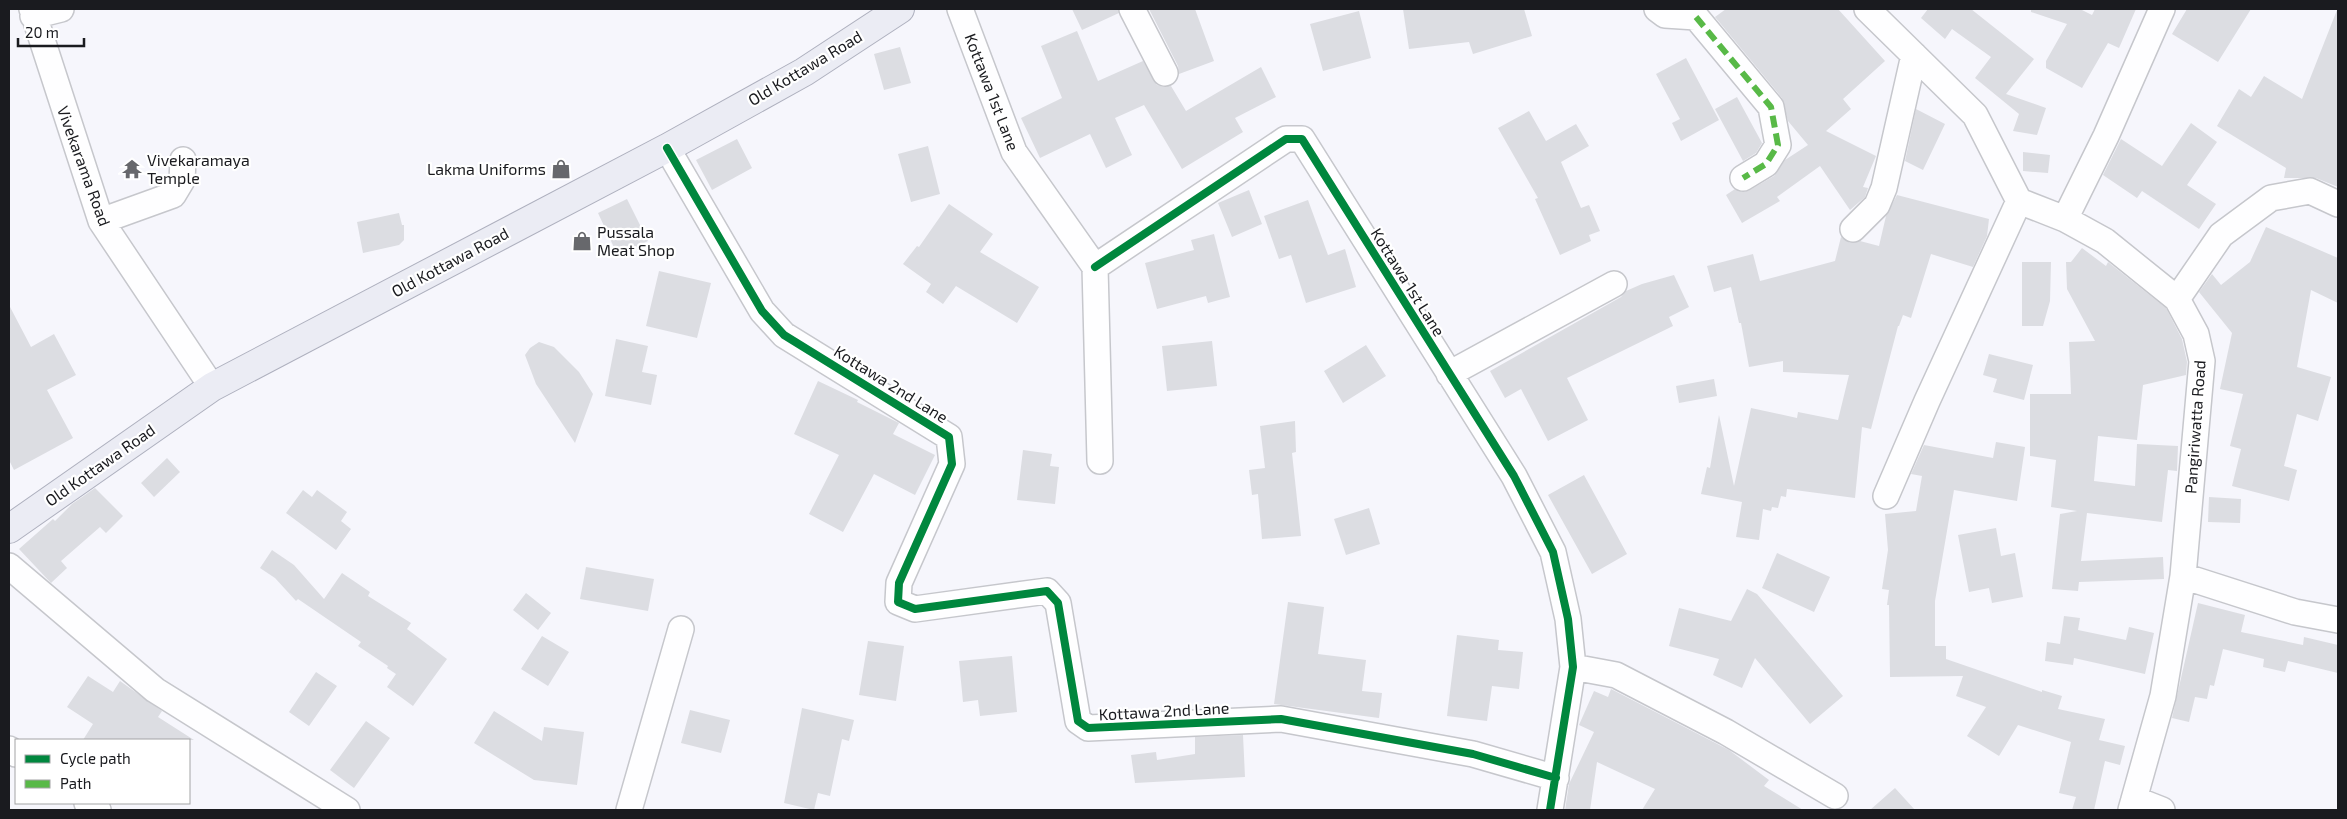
<svg xmlns="http://www.w3.org/2000/svg" width="2347" height="819" viewBox="0 0 2347 819" font-family="'Exo 2',sans-serif">
	<style>
		.building { fill: #dcdde2 }
		.lines { fill: none; stroke-linecap: round; stroke-linejoin: round }
		.street-casing { stroke: #c6c7cc; stroke-width: 28 }
		.primary-casing { stroke: #aeb0be; stroke-width: 30 }
		.street { stroke: #fefeff; stroke-width: 25 }
		.primary { stroke: #ebecf4; stroke-width: 28 }
		.quiet { stroke: #58b947; stroke-width: 6; stroke-dasharray: 12 6; stroke-linecap: butt }
		.cycleway-casing { stroke: #fff; stroke-width: 11 }
		.cycleway { stroke: #00873e; stroke-width: 8 }
		.labels { text-anchor: middle; stroke-width: 4.5; stroke-linejoin: round; paint-order: stroke }
		.street-label { font-size: 16px; fill: #1a1b1f; stroke: #fff }
		.poi-label { font-size: 16px; fill: #1a1b1f; stroke: #fff; text-anchor: start }
	</style>
	<rect width="100%" height="100%" fill="#f6f6fc"/>
	<path class="building" d="M1072,9H1118L1119,13L1082,30Z
		M1149,9H1195L1214,61L1179,74L1178,66Z
		M1403,9H1524L1532,36L1473,54L1469,42L1409,49Z
		M1726,9H1838L1885,61L1843,99L1851,109L1826,131L1876,156L1863,187L1868,188L1865,197L1850,210L1820,166L1777,197L1780,201L1742,223L1726,195L1735,189L1743,192L1750,190L1774,176L1785,160L1808,145L1788,121L1782,98L1715,17Z
		M1928,9H1971L2034,59L2006,94L2046,108L2037,135L2013,131L2019,114L1975,78L1991,57L1952,29L1945,39L1921,18Z
		M2031,9H2080L2092,15L2095,9H2136L2119,48L2108,43L2082,88L2046,68V61L2067,24L2031,12Z
		M2187,9H2251L2218,62L2172,34Z
		M2337,10H2338V187L2316,178H2284L2286,168L2217,126L2239,89L2251,97L2264,76L2302,99Z
		M1359,11L1371,58L1323,71L1310,24Z
		M1077,31L1098,81L1143,61L1157,85L1164,87L1171,86L1186,111L1261,67L1276,97L1235,118L1243,132L1182,169L1144,105L1115,118L1132,155L1106,168L1090,134L1040,158L1021,118L1062,98L1041,46Z
		M900,47L911,83L884,90L874,54Z
		M1686,58L1719,120L1681,141L1672,123L1680,119L1656,74Z
		M1737,97L1762,143L1756,153L1743,161L1715,109Z
		M1916,109L1945,124L1923,170L1905,161Z
		M1529,111L1546,141L1576,124L1589,146L1561,162L1581,208L1589,205L1600,231L1589,235L1591,241L1560,255L1535,199L1538,198L1498,128Z
		M2191,123L2217,142L2187,185L2216,204L2199,229L2142,191L2137,198L2103,175L2121,139L2162,166Z
		M737,139L752,168L712,190L696,160Z
		M928,146L940,194L911,202L898,154Z
		M2023,152L2050,155L2048,173L2023,171Z
		M1249,190L1262,224L1232,237L1218,203Z
		M1897,195L1989,219L1987,236L1973,267L1931,254L1911,318L1903,315L1899,326H1898L1871,429L1862,427L1855,498L1787,489L1786,497L1781,496L1778,508L1772,507L1771,511L1763,509L1759,540L1736,537L1742,502L1701,494L1707,467L1710,468L1719,415L1734,486L1751,408L1797,418L1798,412L1838,420L1849,375L1783,372V361L1749,367L1741,323H1739L1731,287L1714,292L1707,266L1753,254L1760,281L1835,261L1841,237L1850,243L1860,241L1879,246L1886,216Z
		M627,199L648,241L618,256L598,213Z
		M1308,200L1328,255L1345,249L1356,287L1306,303L1291,255L1279,259L1264,216Z
		M949,204L993,234L980,252L1039,287L1017,323L956,286L943,304L926,292L931,284L903,264L917,246L919,247Z
		M399,213L402,225H404V240L399,245L363,253L357,222Z
		M2266,227L2338,258V303L2311,290L2297,367L2331,377L2318,421L2297,414L2284,466L2297,470L2289,501L2232,486L2241,449L2230,446L2243,394L2220,389L2232,333L2199,292L2212,274L2221,285L2250,262Z
		M1214,234L1230,297L1208,303L1206,296L1157,309L1145,263L1194,250L1191,240Z
		M2082,248L2106,266L2108,262L2166,308L2182,339L2187,362L2186,375L2143,385L2137,440L2098,436L2094,481L2135,486L2137,444L2178,446L2177,471L2168,470L2162,522L2087,513L2081,561L2163,557L2164,579L2079,582L2078,591L2052,589L2060,514L2077,511L2051,507L2056,460L2030,456V394H2071L2069,342L2095,341L2067,289L2066,262H2071Z
		M2022,262H2051L2050,301L2043,326H2022Z
		M659,271L711,283L697,338L646,326Z
		M1674,275L1689,307L1669,317L1673,326L1567,378L1588,420L1548,441L1521,389L1505,398L1490,371L1621,297L1626,291L1642,284Z
		M9,305L31,347L54,334L76,375L47,390L73,438L14,470L9,460Z
		M616,339L648,346L642,372L657,375L651,405L605,396Z
		M1212,341L1217,386L1167,391L1162,346Z
		M539,342L554,347L579,372L593,394L575,443L536,384L525,355L530,348Z
		M1366,345L1386,376L1343,403L1324,371Z
		M1989,354L2033,365L2024,400L1993,392L1997,379L1983,375Z
		M1714,379L1717,396L1679,403L1676,386Z
		M818,381L858,400L857,402L899,423L893,434L935,455L915,495L874,474L843,532L809,514L839,455L794,434Z
		M1295,421L1296,452L1292,453L1301,536L1262,539L1258,494L1252,495L1249,470L1265,468L1260,426Z
		M1996,442L2025,447L2017,501L1954,490L1935,601V646H1946V659L2042,692V690L2062,696L2058,709L2105,719L2099,740L2125,746L2120,765L2105,761L2094,810H2072L2076,797L2059,793L2071,742L2018,725L1999,756L1967,736L1986,707L1956,696L1963,676L1890,677L1889,605H1887L1889,590L1882,589L1888,550L1885,514L1916,511L1922,476L1911,474L1924,445L1993,458Z
		M1023,450L1052,454L1050,466L1059,467L1055,504L1017,500Z
		M167,458L180,472L154,497L141,483Z
		M1584,475L1627,554L1592,574L1548,495Z
		M95,488L123,516L106,533L100,527L61,561L67,568L51,583L19,549L53,519L55,521L72,504Z
		M303,490L312,497L317,490L347,512L341,521L351,529L336,550L286,513Z
		M2209,497L2241,499L2240,523L2208,522Z
		M1369,508L1380,544L1346,555L1334,519Z
		M1996,528L2001,556L2015,553L2023,597L1992,603L1989,588L1969,592L1958,535Z
		M272,550L294,565L324,599L342,573L370,592L368,596L411,623L407,629L447,659L413,706L387,687L396,674L387,668L388,666L358,646L361,642L298,599L296,601L275,578L260,568Z
		M1777,553L1830,577L1814,612L1762,588Z
		M586,567L654,579L648,611L580,599Z
		M1747,589L1757,594L1843,696L1810,724L1755,658L1742,688L1713,675L1719,659L1669,646L1679,608L1731,621Z
		M526,593L551,613L538,630L513,610Z
		M1288,602L1324,607L1318,654L1366,660L1362,691L1382,693L1379,718L1274,704Z
		M2198,603L2245,615L2241,632L2303,645L2304,637L2338,645V673L2288,661L2285,672L2263,667L2264,659L2223,649L2214,686L2210,685L2207,699L2195,697L2189,722L2172,718Z
		M2064,616L2080,618L2078,630L2126,640L2129,627L2154,633L2145,674L2074,658L2073,665L2045,661L2047,642L2060,644Z
		M1457,635L1499,640L1498,650L1523,652L1519,689L1492,686L1487,721L1447,716Z
		M542,636L569,652L548,686L521,669Z
		M868,641L904,646L896,701L859,695Z
		M1012,656L1017,712L980,716L978,700L963,702L959,661Z
		M316,672L337,686L309,726L289,712Z
		M88,676L113,692L120,681L162,711L158,717L194,740H83L93,724L67,707Z
		M1611,689L1729,750L1769,780L1764,786L1803,810H1642L1655,789L1597,762L1590,810H1565L1569,784L1594,732L1579,725L1594,691L1608,697Z
		M802,708L854,720L849,741L842,739L830,796L818,793L814,810L784,803Z
		M690,710L730,720L721,753L681,743Z
		M494,711L542,741L544,727L584,732L577,785L534,780L474,743Z
		M366,721L390,738L354,788L330,770Z
		M1243,735L1245,777L1135,783L1131,755L1156,752L1157,760L1195,754V737Z
		M1895,788L1915,810H1870Z"/>
	<g class="lines">
		<defs>
			<path id="street" d="M32,9L101,221L212,387
				M960,9L1014,152L1095,267
				M1132,9L1165,73
				M1657,9L1665,15L1696,17
				M1867,9L1975,115L2019,201L2065,219L2105,241L2177,299L2196,334L2202,361L2183,576L2163,696L2131,810
				M33,16L61,9
				M1696,17L1771,107L1778,145L1766,164L1743,178
				M667,148L762,311L784,335L949,437L952,464L899,583L898,602L915,609L1047,591L1058,603L1078,721L1088,728L1281,719L1473,754L1556,778
				M2065,219L2106,136L2162,9
				M101,221L173,195L182,180L183,160
				M1853,229L1877,205L1884,188L1914,55
				M1095,267L1286,139H1302L1514,476L1553,552L1568,619L1573,667L1550,810
				M1095,267L1100,461
				M2177,299L2221,235L2271,198L2310,191L2338,204
				M1449,374L1614,284
				M1886,496L1927,401L2019,201
				M9,566L155,690L347,810
				M2183,576L2295,612L2338,620
				M1573,667L1616,675L1726,732L1835,796
				M9,749L16,754
				M2134,799L2162,810
				M87,803L98,810
				M629,810L681,629"/>
			<path id="primary" d="M9,529L212,387L667,148L804,72L900,9"/>
		</defs>
		<use href="#street" class="street-casing"/>
		<use href="#primary" class="primary-casing"/>
		<use href="#street" class="street"/>
		<use href="#primary" class="primary"/>
		<path class="quiet" d="M1696,17L1771,107L1778,145L1766,164L1743,178"/>
		<defs>
			<path id="cycleway" d="M667,148L762,311L784,335L949,437L952,464L899,583L898,602L915,609L1047,591L1058,603L1078,721L1088,728L1281,719L1473,754L1556,778
				M1095,267L1286,139H1302L1514,476L1553,552L1568,619L1573,667L1550,810"/>
		</defs>
		<use href="#cycleway" class="cycleway-casing"/>
		<use href="#cycleway" class="cycleway"/>
	</g>
	<defs>
		<symbol id="temple-bare" viewBox="-9 -9 18 18"><path d="M0-6L5-2H3V0L6.5 2.5H4V6H1.5V3h-3V6H-4V2.5H-6.5L-3 0V-2H-5Z" fill="#67686c" stroke="#fff" stroke-width="2.5" paint-order="stroke"/></symbol>
		<symbol id="shop-bare" viewBox="-9 -9 18 18"><path d="M-5-2.5h2.3a2.7 3.5 0 0 1 5.4 0H5L5.5 6h-11ZM-1.5-2.5h3a1.5 2.3 0 0 0-3 0Z" fill="#67686c" stroke="#fff" stroke-width="2.5" paint-order="stroke"/></symbol>
	</defs>
	<g fill-rule="evenodd">
		<use href="#temple-bare" x="118" y="155" width="28" height="28"/>
		<use href="#shop-bare" x="547" y="155" width="28" height="28"/>
		<use href="#shop-bare" x="568" y="227" width="28" height="28"/>
	</g>
	<g class="labels">
		<g class="street-label">
			<text transform="translate(805 68) rotate(-31)" y="6">Old Kottawa Road</text>
			<text transform="translate(992 92) rotate(69)" y="6">Kottawa 1st Lane</text>
			<text transform="translate(84 166) rotate(70)" y="6">Vivekarama Road</text>
			<text transform="translate(450 262) rotate(-28)" y="6">Old Kottawa Road</text>
			<text transform="translate(1408 282) rotate(58)" y="6">Kottawa 1st Lane</text>
			<text transform="translate(891 384) rotate(32)" y="6">Kottawa 2nd Lane</text>
			<text transform="translate(2195 427) rotate(-86)" y="6">Pangiriwatta Road</text>
			<text transform="translate(100 465) rotate(-35)" y="6">Old Kottawa Road</text>
			<text transform="translate(1164 711) rotate(-3)" y="6">Kottawa 2nd Lane</text>
		</g>
		<g class="poi-label">
			<text x="147" y="166">Vivekaramaya<tspan x="147" dy="18">Temple</tspan></text>
			<text x="546" y="175" text-anchor="end">Lakma Uniforms</text>
			<text x="597" y="238">Pussala<tspan x="597" dy="18">Meat Shop</tspan></text>
		</g>
	</g>
	<rect width="2347" height="819" fill="none" stroke="#1a1b1f" stroke-width="20"/>
	<rect x="15" y="739" width="175" height="65" fill="#ffffff" stroke="#a3a4a5"/>
	<rect x="25" y="755" width="25" height="8" fill="#00873e" stroke="#a3a4a5"/>
	<text x="60" y="764" font-size="15" fill="#1a1b1f">Cycle path</text>
	<rect x="25" y="780" width="25" height="8" fill="#58b947" stroke="#a3a4a5"/>
	<text x="60" y="789" font-size="15" fill="#1a1b1f">Path</text>
	<path d="M18 38v8h66v-8" fill="none" stroke="#1a1b1f" stroke-width="2.5"/>
	<text x="25" y="38" font-size="15" fill="#1a1b1f" stroke="#ffffff" stroke-width="4" paint-order="stroke">20 m</text>
</svg>
